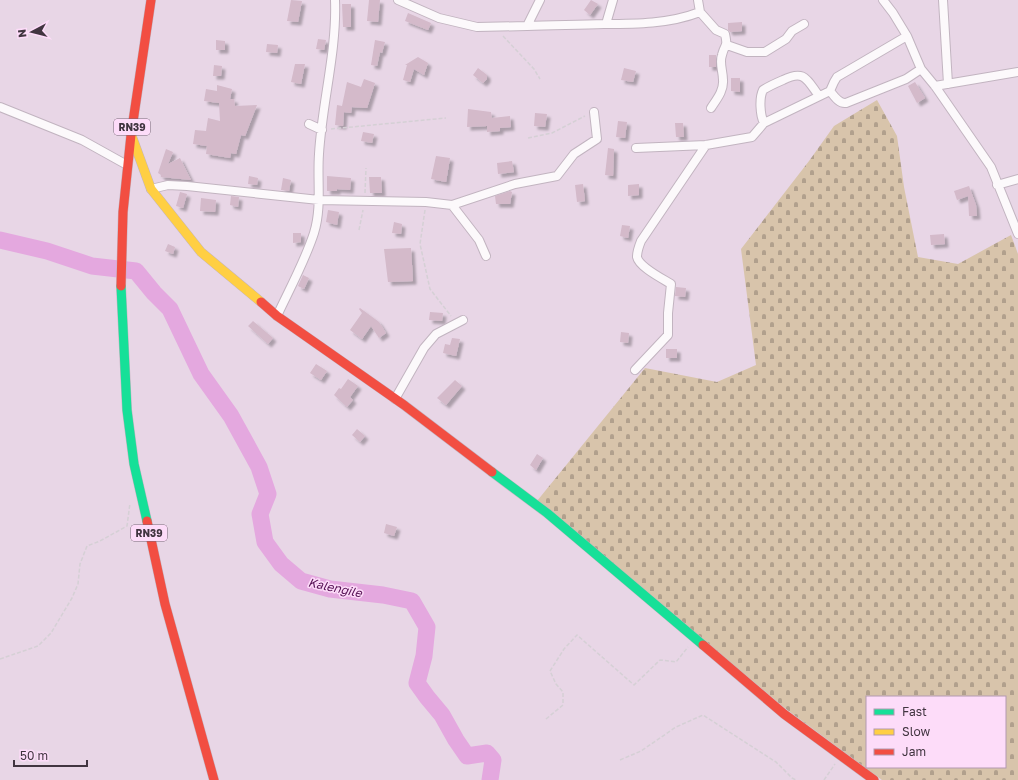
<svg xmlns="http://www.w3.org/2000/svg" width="1018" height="780" viewBox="0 0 1018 780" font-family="'Golos Text',sans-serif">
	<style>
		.cemetery { fill: url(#cemetery-stones); fill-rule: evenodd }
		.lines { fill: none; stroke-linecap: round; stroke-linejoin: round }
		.river { stroke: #e4a8df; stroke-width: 17 }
		.building { fill: #d4baca; filter: url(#shadow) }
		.street-casing { stroke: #c2b4c0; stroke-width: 10 }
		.fast-casing { stroke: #c2b4c0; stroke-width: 10 }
		.slow-casing { stroke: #c2b4c0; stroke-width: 10 }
		.jam-casing { stroke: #c2b4c0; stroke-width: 10 }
		.path { stroke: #d5d0d5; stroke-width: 1.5; stroke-dasharray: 4 2; stroke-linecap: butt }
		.street { stroke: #fcf9fb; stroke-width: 8 }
		.fast { stroke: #16e098; stroke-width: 9 }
		.slow { stroke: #ffcf43; stroke-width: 9 }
		.jam { stroke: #f24e42; stroke-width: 9 }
		.labels { text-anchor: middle; stroke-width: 3; stroke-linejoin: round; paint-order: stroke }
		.shield { fill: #fddcf9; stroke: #796778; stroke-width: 1 }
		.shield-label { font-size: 10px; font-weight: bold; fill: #413540 }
		.water-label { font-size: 12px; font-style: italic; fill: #550f53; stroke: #fddcf9 }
	</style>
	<defs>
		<pattern id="cemetery-stones" width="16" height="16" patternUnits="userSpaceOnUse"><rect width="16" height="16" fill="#d8c4ab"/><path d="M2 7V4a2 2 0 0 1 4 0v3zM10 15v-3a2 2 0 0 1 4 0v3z" fill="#b1a08d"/></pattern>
		<filter id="shadow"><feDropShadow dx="3.5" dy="3.5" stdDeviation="1" flood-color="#0004"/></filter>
	</defs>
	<rect width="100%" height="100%" fill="#e8d6e6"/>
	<path class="cemetery" d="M877,100L897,136L904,187L918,257L958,264L1011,235L1018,254V780H882L786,709L537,501L645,368L717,382L756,365L741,249L809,161L834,126ZM867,697H1005V767H867Z"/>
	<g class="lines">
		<path class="river" d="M0,240L47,251L92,266L136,271L154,293L170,309L201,374L231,416L259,467L268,494L260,514L265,542L281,564L301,581L330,589L383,595L412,601L427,627L424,656L417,683L427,697L442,715L456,740L467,756L487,753L493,760L490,780"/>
	</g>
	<path class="building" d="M291,0L302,1L298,22L287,21Z
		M369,0H380L378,22L367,21Z
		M591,0L598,4L590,15L584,10Z
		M342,4H351V27H343Z
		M408,13L431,23L428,30L405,21Z
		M742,22V31L730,32L728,30V23Z
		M318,39L326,40L324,50L316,49Z
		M216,40L225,41V50H216Z
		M375,40L385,42L382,53L380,52L377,66L371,65Z
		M267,44L278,45L277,53L266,52Z
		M709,55H716V67H709Z
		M418,57L428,63L424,75L414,69L410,82L403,80L407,65H405Z
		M295,64H305L301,84L291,82Z
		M214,65L222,66L221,76H213Z
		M478,68L487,75V79L483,83L473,75Z
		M624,68L636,71L633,82L621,80Z
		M731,78H740V92L731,91Z
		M364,79L375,83L367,108L352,107L351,113L344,112L343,126L335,125L337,105L342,106L347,82L361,87Z
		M915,82L925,98L917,103L908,86Z
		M217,85L232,89L230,99H234L235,106L257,105L245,136L241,135L236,154L231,153L230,158L206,154L207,146L193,144L195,130L206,131L208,118L220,121L219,103L204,101L206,89L217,91Z
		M468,109L491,112L492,118L510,116L511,127L500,128V131L487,132V126L467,127Z
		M535,113L547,114L545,127L534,126Z
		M618,121L627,122L625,138L616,137Z
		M675,123H683L684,137H676Z
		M363,132L374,134L372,143L361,141Z
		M608,148L614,149L613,176L605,175Z
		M166,149L173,152L168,164L180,158L191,180L161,177V175L158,173Z
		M436,156L450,158L446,182L431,179Z
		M512,161L514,172L498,174L497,163Z
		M249,176L258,178L257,185L248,184Z
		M327,176L351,178L350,190L337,189V191H327Z
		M369,177H381L382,193H370Z
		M283,178L291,180L289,191L281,190Z
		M583,184L585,201L577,202L575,185Z
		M639,184V195L628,196V185Z
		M969,186L976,205L977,216H969L968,196L957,200L954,191Z
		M510,191L512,192L510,204H496L495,196Z
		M180,192L187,194L183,208L176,206Z
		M231,196L239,197L238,207L230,205Z
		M201,198L216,200L215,212L200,211Z
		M328,210L339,212L337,225L326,222Z
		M394,222L402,224L401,234L392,233Z
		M622,225L630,226L628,238L620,236Z
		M293,233H301V242L293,243Z
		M944,234L945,244L931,245L930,235Z
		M168,244L175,247L173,254L165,251Z
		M411,248L413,281L388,282L384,249Z
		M303,275L309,278L304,289L298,286Z
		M676,287L686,288L685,297L675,296Z
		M360,308L379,322L386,333L379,338L371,326L362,339L350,330L362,313L359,309Z
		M430,312L443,313L442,321L429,320Z
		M253,321L273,338L268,344L248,326Z
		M621,332L629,333L628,343L620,342Z
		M452,338L460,339L456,356L443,353L445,344L450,345Z
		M666,349H677V358H666Z
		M316,364L327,371L321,380L310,373Z
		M348,379L358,386L350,397L353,400L347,407L334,395L339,388L341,389Z
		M455,380L462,386L446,405L437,398Z
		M357,429L365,436L360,442L352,435Z
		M537,454L543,458L536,470L530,465Z
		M386,524L397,527L394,536L384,533Z"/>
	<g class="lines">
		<defs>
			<path id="street" d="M398,0L439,18L477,27L527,26L540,0
				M883,0L893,13L907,36L921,69L935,86L991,167L1018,234
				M943,0L948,84
				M700,12L716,30L725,34C728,48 725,43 722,55C719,63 723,71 723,80C724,91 716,100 711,108
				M606,24L613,0
				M527,26C553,25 578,25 604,24C636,24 669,24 700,12L698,0
				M727,45L747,52H765L786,39L792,31L804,24
				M935,86L1018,72
				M830,91L834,82L837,77L907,36
				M0,107L82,140L127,165
				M764,123C760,115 759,98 763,90C769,86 776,83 783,80C805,69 807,80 819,96
				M309,124L322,130
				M636,148L706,145L752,137L764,123L830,91C834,96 839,104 846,103L906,79L921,69
				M997,185L1018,179
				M151,189L168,185L187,186L319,200L426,202L452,205L479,240L486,256
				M452,205L515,184L557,176L574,154L597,139L594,112
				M277,316C289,290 305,261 314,233C322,207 317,181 319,154C322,103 337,51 335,0
				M635,370L668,335V313L671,284C663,279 639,267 637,257C637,251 639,246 641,241L706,145
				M395,399L424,348L436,334L463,320"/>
			<path id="fast" d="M121,286L127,410L134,464L147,521
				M492,472L547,513L703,645"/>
			<path id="slow" d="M132,137L151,189L201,252L261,302"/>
			<path id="jam" d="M121,286L123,212L131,135L151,0
				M261,302L277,316L404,405L492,472
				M147,521L165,604L214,780
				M703,645L784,714L874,780"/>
		</defs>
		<use href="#street" class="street-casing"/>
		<use href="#fast" class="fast-casing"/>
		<use href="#slow" class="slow-casing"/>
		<use href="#jam" class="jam-casing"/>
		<path class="path" d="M503,36L534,69L540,79
			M331,129L446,118
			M528,138L552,133L585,116
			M365,193L366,168
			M425,210L420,244L430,289L451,316
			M359,230L363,210
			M0,659L38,646L51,633L72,598L78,584L80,564L87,546L100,541L127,526L130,503
			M546,719L563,705V692L556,684L550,671L564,649L577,635L634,685L660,660L676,662L688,647
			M620,760L641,751L676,727L703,715L776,762L792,778L796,780
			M824,780L835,764"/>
		<use href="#street" class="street"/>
		<use href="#fast" class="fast"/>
		<use href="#slow" class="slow"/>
		<use href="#jam" class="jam"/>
	</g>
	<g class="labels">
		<g class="shield">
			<rect x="114" y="119" width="36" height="16" rx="3"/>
			<rect x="131" y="525" width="36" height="16" rx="3"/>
		</g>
		<g class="shield-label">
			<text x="132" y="131">RN39</text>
			<text x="149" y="537">RN39</text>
		</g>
		<g class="water-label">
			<text transform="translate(335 588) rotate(12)" y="4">Kalengile</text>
		</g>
	</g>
	<rect x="866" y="696" width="140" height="72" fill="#fddcf9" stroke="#b299af"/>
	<rect x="874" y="709" width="20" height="6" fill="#16e098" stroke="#b299af"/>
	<text x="902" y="716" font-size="12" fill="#413540">Fast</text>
	<rect x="874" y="729" width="20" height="6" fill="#ffcf43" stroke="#b299af"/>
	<text x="902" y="736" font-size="12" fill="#413540">Slow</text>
	<rect x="874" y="749" width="20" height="6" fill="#f24e42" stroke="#b299af"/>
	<text x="902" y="756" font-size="12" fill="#413540">Jam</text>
	<g transform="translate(32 32) rotate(263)" stroke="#fddcf9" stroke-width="3" paint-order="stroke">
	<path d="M0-3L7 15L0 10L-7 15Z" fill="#413540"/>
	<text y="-6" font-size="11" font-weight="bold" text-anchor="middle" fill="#413540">N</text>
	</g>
	<path d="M14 760v6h73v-6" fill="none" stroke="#413540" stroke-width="2"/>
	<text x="20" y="760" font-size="12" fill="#413540" stroke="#fddcf9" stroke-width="3" paint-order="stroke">50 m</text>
</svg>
